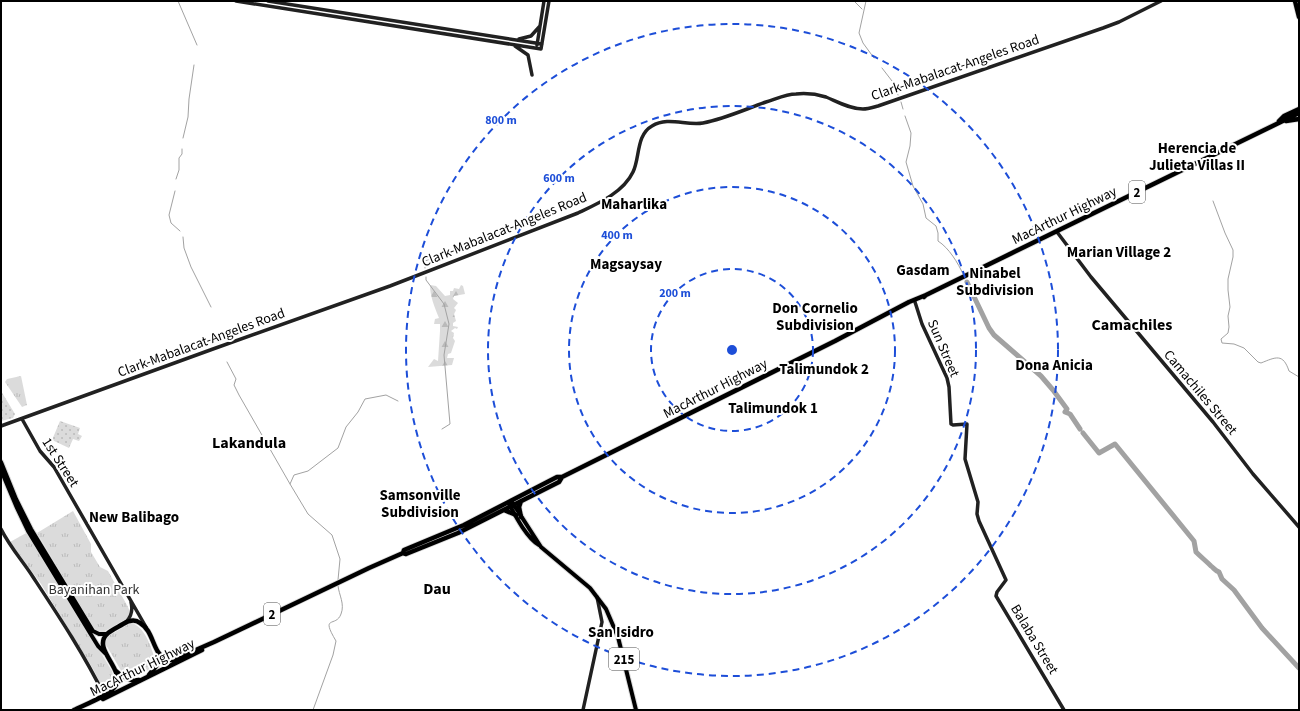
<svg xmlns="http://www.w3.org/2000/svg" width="1300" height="711" viewBox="0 0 1300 711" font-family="'Source Sans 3',sans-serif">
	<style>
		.grass { fill: url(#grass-dots) }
		.forest { fill: url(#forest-firs) }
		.park { fill: url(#park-tufts) }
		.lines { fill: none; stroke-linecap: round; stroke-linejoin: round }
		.stream { stroke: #a2a2a2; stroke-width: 1 }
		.river { stroke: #a2a2a2; stroke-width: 5 }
		.primary-casing { stroke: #dbdbdb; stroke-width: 6 }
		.highway-casing { stroke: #dbdbdb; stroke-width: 6 }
		.secondary { stroke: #212121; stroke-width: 3.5 }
		.primary { stroke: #000; stroke-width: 4 }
		.highway { stroke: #000; stroke-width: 4.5 }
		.ring { fill: none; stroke: #1d4ed8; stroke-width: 2; stroke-dasharray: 7 5 }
		.labels { text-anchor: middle; stroke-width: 4; stroke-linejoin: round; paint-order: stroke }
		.shield { fill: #fff; stroke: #4c4c4c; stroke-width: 1 }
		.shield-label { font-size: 13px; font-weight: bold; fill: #000 }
		.street-label { font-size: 14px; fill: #000; stroke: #fff }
		.park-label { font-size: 14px; fill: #323232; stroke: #fff }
		.neighbourhood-label { font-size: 15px; font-weight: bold; fill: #000; stroke: #fff }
		.quarter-label { font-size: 16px; font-weight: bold; fill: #000; stroke: #fff }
		.centre { fill: #1d4ed8; stroke: #fff; stroke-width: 2 }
		.ring-label { font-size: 12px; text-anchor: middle; font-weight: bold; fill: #1d4ed8; stroke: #fff; stroke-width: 4; stroke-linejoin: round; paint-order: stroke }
	</style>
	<defs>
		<pattern id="grass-dots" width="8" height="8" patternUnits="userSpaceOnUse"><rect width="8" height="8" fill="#dbdbdb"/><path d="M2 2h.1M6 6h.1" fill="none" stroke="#bababa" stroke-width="1.8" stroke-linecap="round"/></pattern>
		<pattern id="forest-firs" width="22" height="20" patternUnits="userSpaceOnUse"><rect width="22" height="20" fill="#dbdbdb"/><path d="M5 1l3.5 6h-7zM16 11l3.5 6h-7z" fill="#bababa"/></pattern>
		<pattern id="park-tufts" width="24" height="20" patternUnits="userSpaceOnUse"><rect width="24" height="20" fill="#dbdbdb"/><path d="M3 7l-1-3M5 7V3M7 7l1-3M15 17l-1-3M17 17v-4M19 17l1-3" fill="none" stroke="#bababa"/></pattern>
	</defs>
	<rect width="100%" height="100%" fill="#fff"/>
	<path class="grass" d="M1,391L15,414L13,418L1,421Z
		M60,421L80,428L78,434L82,436L79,441L73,439L69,448L52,440Z"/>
	<path class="forest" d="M430,285L436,286L445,296L450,295V291H453L454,288L459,289L461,285L463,286L465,294L454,296L453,299L458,303L454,308L456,310L454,314L456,321L453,323V326L458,327L457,329L455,328L451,331L454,333L453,338L455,341L451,353L448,354L447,358H454L452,365L428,367L434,359L438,361L440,331V324H434L435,319L439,318C435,308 430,297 430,285Z"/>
	<path class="park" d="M21,376L27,405L22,407L5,382L7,379Z
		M73,511L91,544V552L100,567L108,571L128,607L130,612L128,618L105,631L98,632L93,627L37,533Z
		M28,532L112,671C114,680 113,687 104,691L93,669L41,584L10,542Z
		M131,623C144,625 152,648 155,660C153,672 134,678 123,674L106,645V641L108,636Z"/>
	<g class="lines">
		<path class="stream" d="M178,1L197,45
			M854,1L862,9
			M866,1L859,33L863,43L874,58
			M882,68L892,81
			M895,86L898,95
			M901,102L903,109
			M905,116L911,133L910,146L906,162L913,186L923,204L926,218L936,226L938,233V241C949,248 958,263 963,274
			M183,138L188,117L189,99L194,65
			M176,179L179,170V158L182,154V149
			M175,191L169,215L171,223L180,231
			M1213,201L1225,233L1233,250V257L1228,279V290L1230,307L1228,316L1229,327L1228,333L1221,339L1222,343L1234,344L1244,348L1258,362L1261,363C1276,357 1283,353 1289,371L1299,377
			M183,237L184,248L191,267L211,307
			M425,268V261L463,247L476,244L504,235
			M426,277V280L444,304L449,324L444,355L450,424L442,429
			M227,362L236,379L234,385L239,395L290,484
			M338,580L340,559L332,535L308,514L290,484L294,475L308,471L338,448L346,427L358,412L365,399L386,395L398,401
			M313,710L333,655L336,641C320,614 336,628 341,614C345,604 339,595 338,586"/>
		<path class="river" d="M967,282L989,328L994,335L1041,376L1053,390L1067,409L1065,412L1070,414L1080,429
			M1083,433L1099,453L1115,444L1194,541L1196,552C1201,557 1206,561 1211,566C1214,568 1215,571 1219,572L1222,579L1234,590L1262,628L1299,668"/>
		<defs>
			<path id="primary" d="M1,462L16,499L31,529L93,631L99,634H107
				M1,470L17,508L28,531L90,633L98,646L105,653
				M512,502L541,547L590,588L606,609L618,637L636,710
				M509,504C516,517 527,538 539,545"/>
			<path id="highway" d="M1295,1L1299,17
				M1279,121L1284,116L1299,109
				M1286,121L1299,119
				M924,297L926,295L1299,113
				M521,501L519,507L521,517
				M504,510L516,515
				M403,553L404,550L464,525L557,477H562
				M116,671C123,678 129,681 139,680
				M149,675L157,665L159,654
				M103,699L202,650
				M74,710C84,705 111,695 116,685C124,668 92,649 107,634C111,630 118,627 123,624C128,621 135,619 140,623C154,631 152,652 166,660H173L214,642L369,568L403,553L406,554L458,533L559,482L562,477L835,341L909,302L926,295"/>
		</defs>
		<use href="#primary" class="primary-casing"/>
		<use href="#highway" class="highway-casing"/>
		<path class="secondary" d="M236,1L541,49L549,1
			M268,1L542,44
			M519,39L531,36L540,26
			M537,45L544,1
			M515,46L528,55L532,75
			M1057,232L1091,277L1213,422L1253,474L1299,527
			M915,302L922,324L947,378L949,387L951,424L953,425L967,424L965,459L978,502L977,514L979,521L1006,580L997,592L996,596L1064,710
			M22,419L40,451L54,467L146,627
			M1,426L213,349L390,286L578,213C597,204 623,193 633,172C640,158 636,135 652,126C668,116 686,126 703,123C724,119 746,109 766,102C776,99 786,94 796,94C805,93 816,94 826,97C838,102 850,109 863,109C868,109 874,107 878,106L1103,28L1119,22L1161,1
			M1,529C10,547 22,560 33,577C58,615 84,654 104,695
			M126,622C132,616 133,610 131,602
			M583,710L602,622L597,597"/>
		<use href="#primary" class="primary"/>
		<use href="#highway" class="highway"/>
	</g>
	<g class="ring">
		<circle cx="732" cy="350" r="81"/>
		<circle cx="732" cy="350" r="163"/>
		<circle cx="732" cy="350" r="244"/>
		<circle cx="732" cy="350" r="326"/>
	</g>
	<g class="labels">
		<g class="shield">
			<rect x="1129" y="181" width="16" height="22" rx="3"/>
			<rect x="264" y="603" width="16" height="22" rx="3"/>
			<rect x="609" y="648" width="30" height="22" rx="3"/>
		</g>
		<g class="shield-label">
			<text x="1137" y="197">2</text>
			<text x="272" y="619">2</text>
			<text x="624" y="664">215</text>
		</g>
		<g class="street-label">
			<text transform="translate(955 67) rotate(-19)" y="5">Clark-Mabalacat-Angeles Road</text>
			<text transform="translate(1064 215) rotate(-26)" y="5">MacArthur Highway</text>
			<text transform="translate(504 229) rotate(-22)" y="5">Clark-Mabalacat-Angeles Road</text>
			<text transform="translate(201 342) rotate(-20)" y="5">Clark-Mabalacat-Angeles Road</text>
			<text transform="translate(944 348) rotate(67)" y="5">Sun Street</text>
			<text transform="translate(715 388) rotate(-27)" y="5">MacArthur Highway</text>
			<text transform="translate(1201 392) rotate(50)" y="5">Camachiles Street</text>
			<text transform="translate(61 462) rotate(57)" y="5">1st Street</text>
			<text transform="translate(1035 639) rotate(59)" y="5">Balaba Street</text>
			<text transform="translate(142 667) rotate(-26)" y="5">MacArthur Highway</text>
		</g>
		<g class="park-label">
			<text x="94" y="594">Bayanihan Park</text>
		</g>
		<g class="neighbourhood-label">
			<text x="1197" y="153">Herencia de<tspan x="1197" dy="17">Julieta Villas II</tspan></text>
			<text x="634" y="209">Maharlika</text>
			<text x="1119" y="257">Marian Village 2</text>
			<text x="626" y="269">Magsaysay</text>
			<text x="923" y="275">Gasdam</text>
			<text x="995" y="278">Ninabel<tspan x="995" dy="17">Subdivision</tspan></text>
			<text x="815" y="313">Don Cornelio<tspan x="815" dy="17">Subdivision</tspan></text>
			<text x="1054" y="370">Dona Anicia</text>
			<text x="824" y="374">Talimundok 2</text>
			<text x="773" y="413">Talimundok 1</text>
			<text x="420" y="500">Samsonville<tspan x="420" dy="17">Subdivision</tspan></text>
			<text x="134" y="522">New Balibago</text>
			<text x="621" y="637">San Isidro</text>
		</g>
		<g class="quarter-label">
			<text x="1132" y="330">Camachiles</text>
			<text x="249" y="448">Lakandula</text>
			<text x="437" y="594">Dau</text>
		</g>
	</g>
	<circle cx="732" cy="350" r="6" class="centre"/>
	<g class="ring-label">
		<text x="501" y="124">800 m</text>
		<text x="559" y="182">600 m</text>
		<text x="617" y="239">400 m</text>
		<text x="675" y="297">200 m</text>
	</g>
	<rect width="1300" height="711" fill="none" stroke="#000000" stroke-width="4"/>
</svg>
